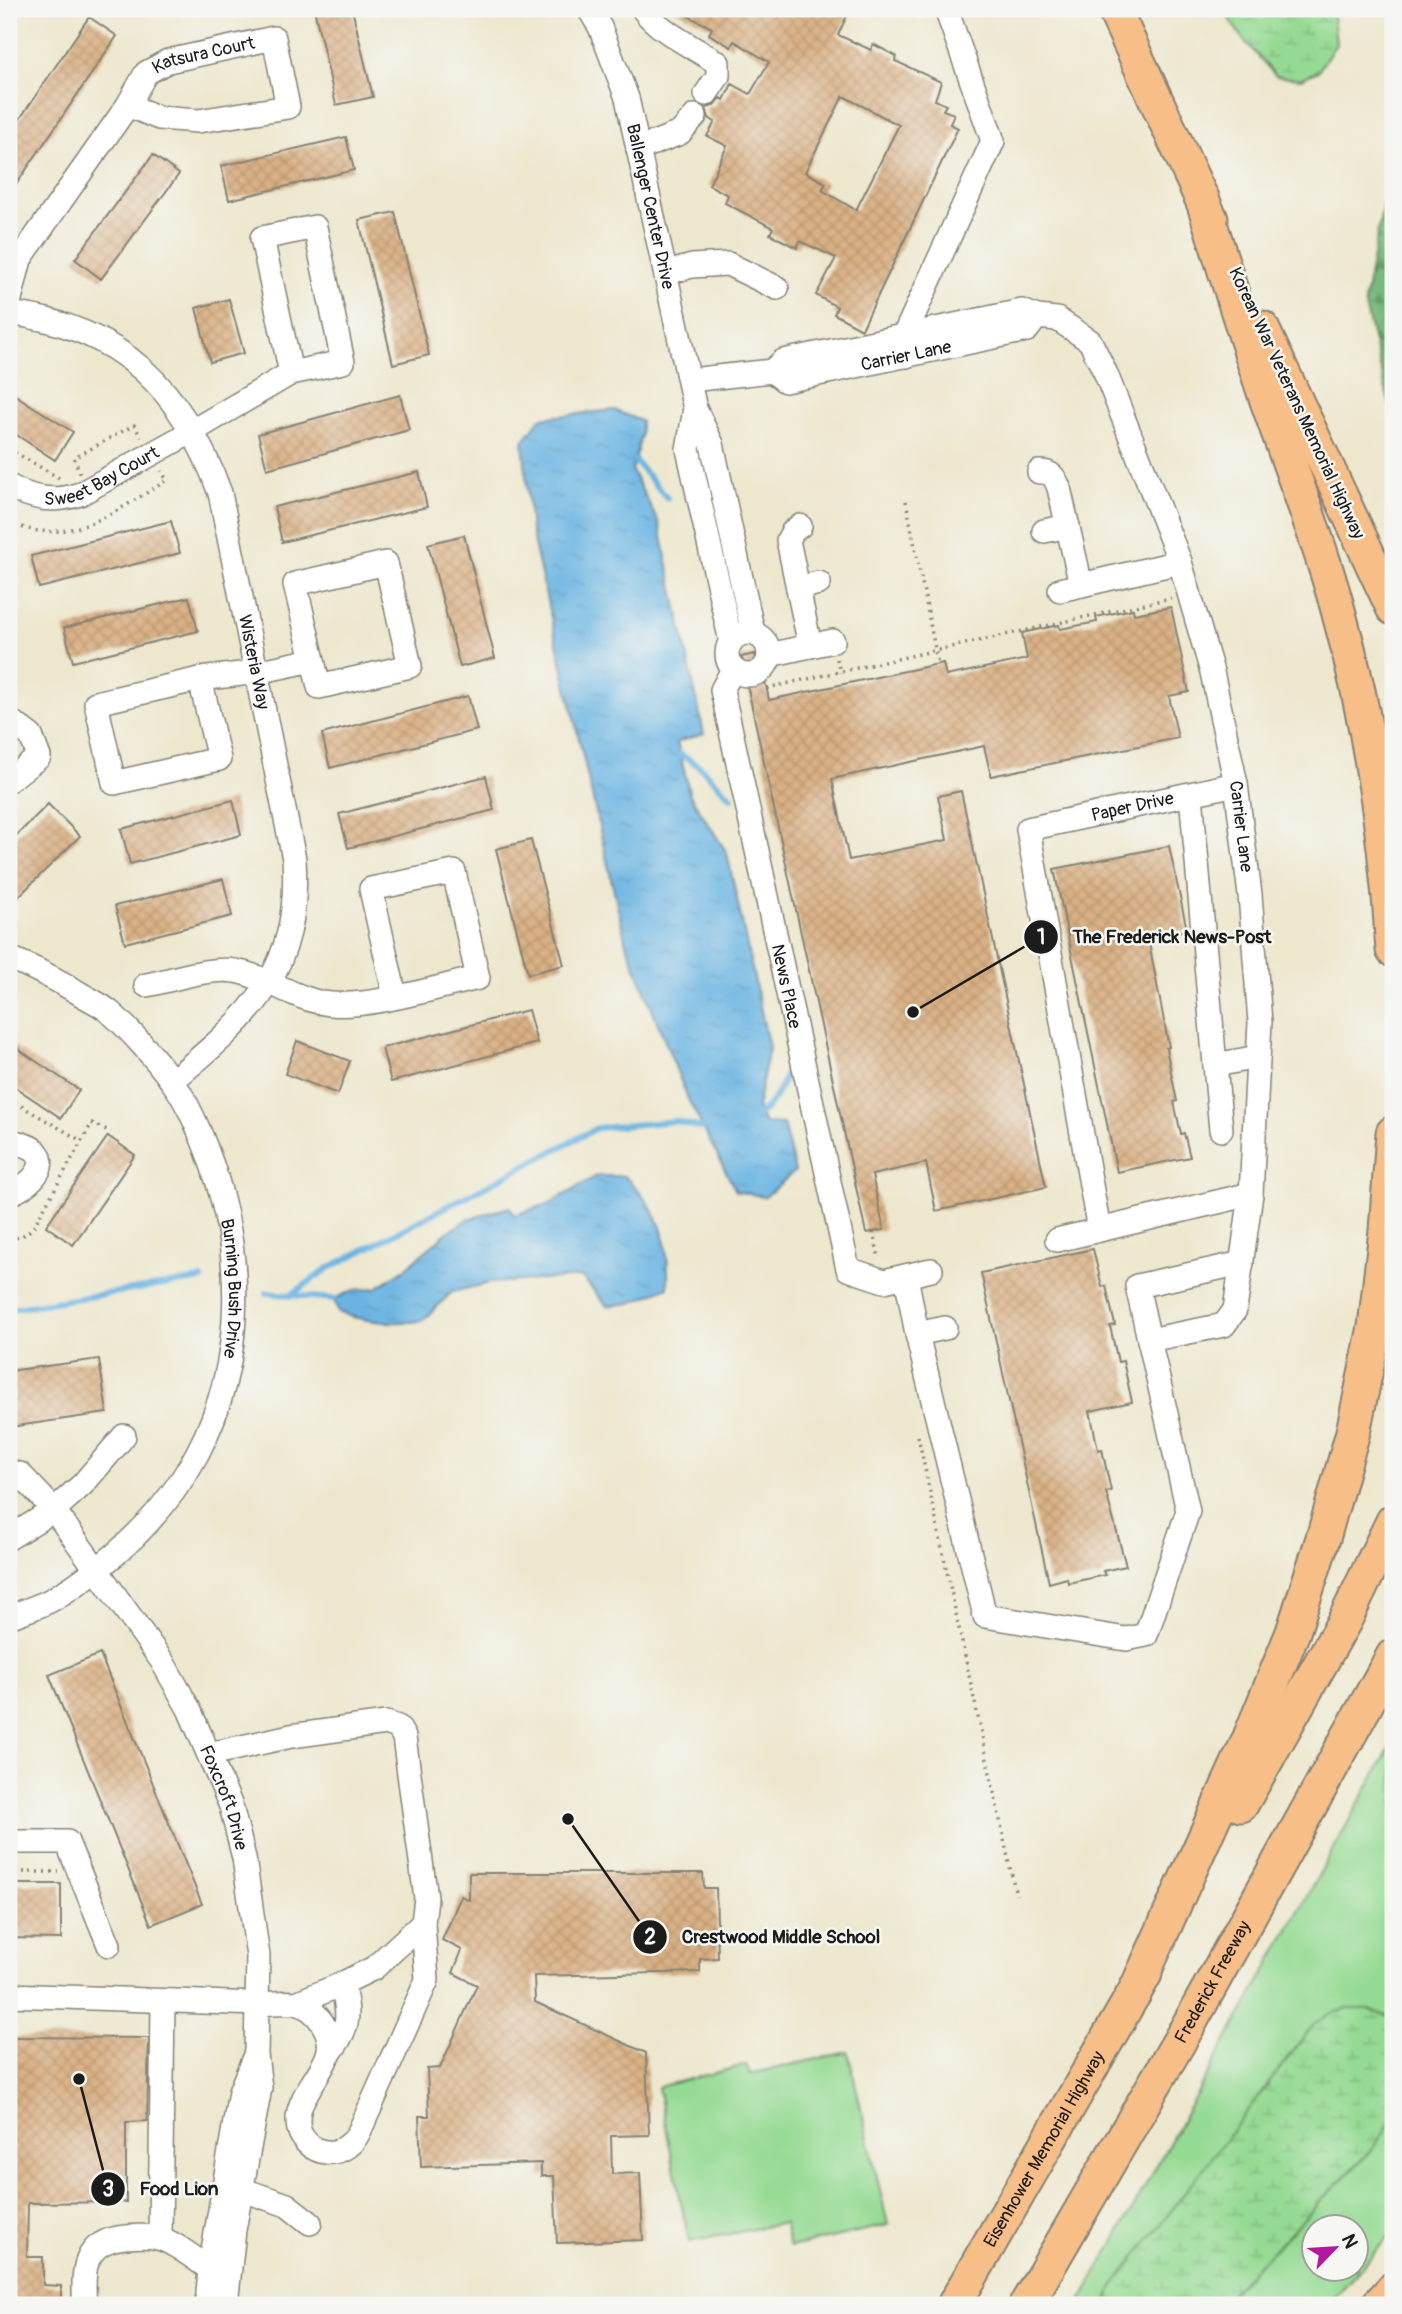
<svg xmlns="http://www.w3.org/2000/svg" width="1402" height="2314" viewBox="0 0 1402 2314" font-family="Pangolin,sans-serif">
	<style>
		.green { fill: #95da93; stroke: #587b58; stroke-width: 2; fill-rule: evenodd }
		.forest { fill: url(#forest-firs); stroke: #4a6b4c; stroke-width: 2 }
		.wetland { fill: url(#wetland-marsh); stroke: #587b58; stroke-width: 2 }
		.water { fill: url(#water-ripples); stroke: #42687f; stroke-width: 2 }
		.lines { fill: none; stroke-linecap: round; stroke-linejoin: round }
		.stream { stroke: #69b4e2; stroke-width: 6 }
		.building { fill: url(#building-cross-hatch); fill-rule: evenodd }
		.minor-casing { stroke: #848275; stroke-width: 26 }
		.highway-casing { stroke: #848275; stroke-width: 37 }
		.path { stroke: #848275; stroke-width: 3.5; stroke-dasharray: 2 5; stroke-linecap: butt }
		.minor { stroke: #fff; stroke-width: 23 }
		.highway { stroke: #f7be87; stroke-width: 33 }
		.labels { text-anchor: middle; stroke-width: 5; stroke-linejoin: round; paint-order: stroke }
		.street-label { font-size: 18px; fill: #1c1c1c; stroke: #f6f6f2 }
		.leader { fill: none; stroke: #1c1c1c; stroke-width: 2.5 }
		.callout-dot { fill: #1c1c1c; stroke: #f6f6f2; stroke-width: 2.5 }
		.mark-label { font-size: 21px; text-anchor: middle; font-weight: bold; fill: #fff }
		.callout-label { font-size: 19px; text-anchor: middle; font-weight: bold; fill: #1c1c1c; stroke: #f6f6f2; stroke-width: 5; stroke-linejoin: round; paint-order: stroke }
	</style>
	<defs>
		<pattern id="forest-firs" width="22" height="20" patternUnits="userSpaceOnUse" patternTransform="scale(1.75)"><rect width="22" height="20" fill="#78ba7d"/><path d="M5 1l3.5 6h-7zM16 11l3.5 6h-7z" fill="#679f6b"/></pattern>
		<pattern id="wetland-marsh" width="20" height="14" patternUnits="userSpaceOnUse" patternTransform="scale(1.75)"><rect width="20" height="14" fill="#95da93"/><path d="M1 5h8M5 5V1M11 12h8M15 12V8" fill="none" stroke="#80ba7e"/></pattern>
		<pattern id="water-ripples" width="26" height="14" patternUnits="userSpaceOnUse" patternTransform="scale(1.75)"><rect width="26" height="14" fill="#69b4e2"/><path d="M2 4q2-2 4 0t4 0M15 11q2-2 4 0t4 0" fill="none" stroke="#5a9ac1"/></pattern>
		<pattern id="building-cross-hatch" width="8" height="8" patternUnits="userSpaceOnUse" patternTransform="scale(1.75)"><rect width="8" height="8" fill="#dab185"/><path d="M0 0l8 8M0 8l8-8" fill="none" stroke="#ba9872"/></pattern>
	</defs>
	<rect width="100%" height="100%" fill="#f6f6f2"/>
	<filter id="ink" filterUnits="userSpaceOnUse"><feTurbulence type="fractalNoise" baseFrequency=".0143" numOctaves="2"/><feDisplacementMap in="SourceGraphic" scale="14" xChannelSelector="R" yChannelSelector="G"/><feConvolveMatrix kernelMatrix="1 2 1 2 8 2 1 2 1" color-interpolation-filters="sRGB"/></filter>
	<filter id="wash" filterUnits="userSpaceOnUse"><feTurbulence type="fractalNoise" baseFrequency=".00686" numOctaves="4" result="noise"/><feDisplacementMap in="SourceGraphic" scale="28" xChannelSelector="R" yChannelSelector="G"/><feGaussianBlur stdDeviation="1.57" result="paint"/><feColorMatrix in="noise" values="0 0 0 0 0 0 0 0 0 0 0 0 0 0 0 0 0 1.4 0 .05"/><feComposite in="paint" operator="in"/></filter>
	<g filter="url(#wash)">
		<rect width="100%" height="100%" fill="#ede7ce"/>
		<path class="green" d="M1393,1742V2019L1113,2287L1107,2305H1079Z
			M848,2052L888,2225L790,2247L784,2223L689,2242L658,2087L746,2065L750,2074Z
			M1393,2117V2232L1328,2305H1219L1372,2149ZM1314,2226H1356V2268H1314Z"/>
		<path class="forest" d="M1393,181V418L1364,302L1386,191Z"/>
		<path class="wetland" d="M1223,9H1332L1336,44L1318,71L1301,79L1276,76L1242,38Z
			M1348,2009H1370L1393,2019V2117L1388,2126L1372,2149L1219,2305H1107L1112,2288L1315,2023L1331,2013Z"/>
		<path class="water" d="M614,410L641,421V435L632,471L659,523L704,734L677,742L690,795L727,853L769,1048L757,1108L764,1123L783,1124L795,1171L765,1197L736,1191L688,1099L626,943L531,531L523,441L541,418Z
			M597,1176H624C661,1211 669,1237 668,1287L631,1303L607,1306L582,1277L490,1283L452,1292L422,1321C393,1324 364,1322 338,1312L334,1299L354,1290L376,1288L405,1269L445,1234L468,1219L510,1207L514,1215L548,1204Z"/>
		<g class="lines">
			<path class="stream" d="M635,461L667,498
				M680,754L699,766L732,798
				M753,1116C773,1112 788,1073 791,1055
				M267,1293L334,1299
				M290,1296L327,1269L597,1128L676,1121L701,1128L709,1126
				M9,1309L202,1279"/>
		</g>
		<g id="blocks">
			<path class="building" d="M314,9H352L373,97L336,105Z
				M674,9H850L838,35L871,50L873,44L896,56L895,61L941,82L935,100L946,105L943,110L954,114L950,124L958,128L862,329L834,314L837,307L816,295L836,258L800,241L797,248L770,234L773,228L725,203L728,195L709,185L727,146L707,136L715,122L709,118L706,108L713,106L720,98L724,100L732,84L750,94L769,62L734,41L731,47L709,34L712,28ZM843,96L899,125L856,210L822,190L826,183L805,172Z
				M89,17L117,36L9,195V135Z
				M346,137L354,170L229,200L221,166Z
				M153,155L179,174L101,279L75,259Z
				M395,212L429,355L393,364L359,220Z
				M229,299L244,353L210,362L196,308Z
				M9,391L73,432L55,460L9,430Z
				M400,395L409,430L267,469L258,434Z
				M419,472L427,507L282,542L274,507Z
				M171,521L180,553L39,588L31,556Z
				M464,535L495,658L460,667L428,544Z
				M189,597L198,631L73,662L64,628Z
				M1171,607L1189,692L1169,696L1178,738L991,776L984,746L832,779L849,860L947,840L938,796L961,791L1046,1187L936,1211L926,1163L872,1175L884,1230L866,1233L745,675L747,668L741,657L755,654L756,659L762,667L769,700L943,663L946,676L1027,659L1022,633L1059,625L1060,629L1097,622L1096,617L1133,609L1134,614Z
				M468,696L477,730L330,768L322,734Z
				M486,776L494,810L348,848L339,814Z
				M233,800L241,835L130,864L121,829Z
				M48,804L80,836L9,906V843Z
				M531,840L564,965L528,974L496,849Z
				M1169,846L1187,930L1148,938L1169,1047L1166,1048L1177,1101L1174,1102L1181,1134L1184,1133L1190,1157L1117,1172L1054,869Z
				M223,879L232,916L125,943L115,906Z
				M528,1010L537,1043L391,1082L382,1048Z
				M297,1041L350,1061L338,1094L285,1074Z
				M9,1043L79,1090L61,1118L9,1083Z
				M108,1136L135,1155L73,1245L46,1226Z
				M1093,1249L1102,1287L1106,1286L1115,1325L1110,1326L1118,1362L1123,1361L1132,1402L1090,1411L1098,1450L1102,1449L1111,1491L1106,1492L1126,1566L1103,1571L1105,1575L1068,1583L1067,1578L1049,1583L981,1273Z
				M99,1359L107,1413L9,1427V1371Z
				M100,1654L202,1904L151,1925L49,1675Z
				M469,1873H703L704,1888H716L718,1958L700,1959V1972L534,1976L535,2002L646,2053L649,2135L611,2136L612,2174L640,2173L643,2240L557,2243L554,2176H541V2163L421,2167L419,2116H429L427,2069L440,2068L477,1985L453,1973L462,1950L442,1940L461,1896L469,1900Z
				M9,1884H61V1939L9,1938Z
				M9,2037L149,2038L147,2121L126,2122V2202L28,2203L27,2257H43V2285L61,2286V2305H9Z"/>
		</g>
	</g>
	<g filter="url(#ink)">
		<use href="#blocks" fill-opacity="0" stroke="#848275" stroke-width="2"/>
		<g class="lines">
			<defs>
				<g id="minor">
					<path id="s1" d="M589,9L600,27L627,98L695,409L712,444L753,633"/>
					<path d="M643,9C657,30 696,49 718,63V76L706,94"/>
					<path d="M638,149L680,133L695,116"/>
					<path d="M666,273L692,266L728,264L777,288"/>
					<path id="s2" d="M9,303L20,259L128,105L146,73L168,61L274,38L288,107L198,121L159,118L128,105"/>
					<path id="s3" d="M9,313C121,327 183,390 220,493L294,859C301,971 252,1015 172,1081"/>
					<path d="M906,356L904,336L993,141L946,9"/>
					<path id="s4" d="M772,371L785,381L1027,330L1037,317"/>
					<path id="s5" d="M690,380L772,371L783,361L1022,311L1037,317L1057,319L1090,341L1106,374L1180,562L1212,672L1236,784L1250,895L1260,1022L1251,1194L1057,1240"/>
					<path d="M695,409L688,449L731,642"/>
					<path d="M1039,472C1051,471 1055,477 1059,488L1081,585"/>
					<path id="s6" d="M9,486C32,499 54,503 80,494L191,432L291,373L343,362L315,227L262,238L291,373"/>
					<path d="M800,526L793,531L788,540L810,646"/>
					<path d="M1044,531L1068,526"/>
					<path d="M798,588L819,583"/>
					<path d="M1060,590L1180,562"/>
					<circle cx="748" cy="654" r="21"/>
					<path d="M769,655L833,641"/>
					<path id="s7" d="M733,669L722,690L848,1269L884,1281L931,1270"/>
					<path d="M200,679L96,703L114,783L219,759L200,679L257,672L313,660L295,584L386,563L410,666L319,687L313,660"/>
					<path d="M9,729L15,724L31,736L39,757L9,780"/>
					<path d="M1191,795L1215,1065L1258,1057"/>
					<path id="s8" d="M9,958C36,968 59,981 84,996C93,1001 103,1006 111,1013C129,1029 157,1060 171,1080C187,1100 198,1127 207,1151C244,1248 247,1360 197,1454C165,1514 111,1565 53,1599C39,1607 23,1611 9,1617"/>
					<path d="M146,985C173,980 207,967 235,971C269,977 296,1001 331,1004C369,1008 438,987 478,978L454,872L371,889L395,996"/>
					<path d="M1215,1065L1221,1130"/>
					<path d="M9,1140C17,1143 30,1145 36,1151C52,1169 23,1189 9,1194"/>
					<path id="s9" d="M1099,1230L1028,829L1236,784"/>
					<path d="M906,1276L917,1334L985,1616L1126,1639L1146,1635L1188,1511L1137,1286L1242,1263"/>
					<path d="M917,1334L945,1328"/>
					<path d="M1149,1340L1224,1325L1235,1310L1251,1194"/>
					<path id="s10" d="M9,1472L20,1474L54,1510L162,1661L189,1709L231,1806L244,1858L258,1956L256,2054L260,2088L234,2230L226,2305"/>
					<path d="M9,1538L54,1510L83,1484L124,1436"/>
					<path d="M9,1842H67L109,1945"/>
					<path d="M9,1995L258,2004C270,2004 284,2001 295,2003C317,2007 336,2036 327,2057C319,2078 298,2097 298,2120C297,2148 331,2163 351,2143C355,2140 358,2134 360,2130L427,1980L423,1923L426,1898L404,1737L398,1727L386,1723L291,1736L210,1754"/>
					<path d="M296,2003L335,1987L374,1968L423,1923"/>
					<path d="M329,2054C350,2027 350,2017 342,1984"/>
					<path d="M236,2174V2181L249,2192L287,2205L310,2223"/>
					<path d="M160,2238L163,2001"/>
					<path d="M85,2305C82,2270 83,2241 125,2237C136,2236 148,2235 158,2238C173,2241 196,2260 210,2269"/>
					<path d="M207,2305L210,2269L240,2092L255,2055"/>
				</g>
				<g id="highway">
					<path d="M1114,9L1211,219"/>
					<path d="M1202,198C1223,264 1243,330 1265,395C1290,467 1318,537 1338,610C1369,721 1386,836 1393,950"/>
					<path d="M1262,328L1393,608"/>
					<path d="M1241,1805L1345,1620L1393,1521"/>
					<path d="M1134,1994L1250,1737L1293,1632L1324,1535L1353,1432L1375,1327L1386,1230L1393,1133"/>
					<path id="s11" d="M954,2305L1145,1974"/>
					<path id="s12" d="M1026,2305L1187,2028L1393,1656"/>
					<path d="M1378,2305L1393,2289"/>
				</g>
			</defs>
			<use href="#minor" class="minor-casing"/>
			<use href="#highway" class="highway-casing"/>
			<path class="path" d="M9,449L59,478
				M80,473L74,458L134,425L141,437
				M906,501L938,664
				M9,522C67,550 118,510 167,480L161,471
				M837,659L840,673
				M767,688L1171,598
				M9,1099L82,1141
				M873,1232L879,1257
				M9,1238C20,1239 27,1234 34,1226L92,1123L111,1132
				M918,1436L1016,1895
				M9,1872H59"/>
			<use href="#minor" class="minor"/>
			<use href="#highway" class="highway"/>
		</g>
	</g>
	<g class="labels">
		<g class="street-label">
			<text dy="6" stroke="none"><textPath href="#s2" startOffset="331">Katsura Court</textPath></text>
			<text dy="6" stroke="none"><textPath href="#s1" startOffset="208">Ballenger Center Drive</textPath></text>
			<text dy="6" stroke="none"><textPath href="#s4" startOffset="140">Carrier Lane</textPath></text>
			<text transform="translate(1297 403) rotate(65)" y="6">Korean War Veterans Memorial Highway</text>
			<text dy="6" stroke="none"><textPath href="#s6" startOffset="100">Sweet Bay Court</textPath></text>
			<text dy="6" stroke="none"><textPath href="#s3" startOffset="467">Wisteria Way</textPath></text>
			<text dy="6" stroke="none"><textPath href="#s9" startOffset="514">Paper Drive</textPath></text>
			<text dy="6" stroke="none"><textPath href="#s5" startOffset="928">Carrier Lane</textPath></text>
			<text dy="6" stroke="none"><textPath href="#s7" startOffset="327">News Place</textPath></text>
			<text dy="6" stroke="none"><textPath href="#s8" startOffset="427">Burning Bush Drive</textPath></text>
			<text dy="6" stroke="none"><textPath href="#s10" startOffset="397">Foxcroft Drive</textPath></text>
			<text dy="6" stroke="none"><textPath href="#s12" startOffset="373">Frederick Freeway</textPath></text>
			<text dy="6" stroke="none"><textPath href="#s11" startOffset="180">Eisenhower Memorial Highway</textPath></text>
		</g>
	</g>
	<path class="leader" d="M913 1012L1041 937M568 1819L650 1937M79 2079L108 2189"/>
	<g class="callout-dot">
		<circle cx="913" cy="1012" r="7"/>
		<circle cx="568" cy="1819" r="7"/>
		<circle cx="79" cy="2079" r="7"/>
		<circle cx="1041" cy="937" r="18"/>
		<circle cx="650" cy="1937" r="18"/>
		<circle cx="108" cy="2189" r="18"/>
	</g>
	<g class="mark-label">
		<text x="1041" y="944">1</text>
		<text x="650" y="1944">2</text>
		<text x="108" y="2196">3</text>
	</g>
	<g class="callout-label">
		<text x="1172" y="943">The Frederick News-Post</text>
		<text x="781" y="1943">Crestwood Middle School</text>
		<text x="179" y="2195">Food Lion</text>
	</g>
	<rect width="1402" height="2314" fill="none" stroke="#f6f6f2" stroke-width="35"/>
	<g transform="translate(1335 2248) rotate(65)"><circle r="33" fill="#f6f6f2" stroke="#9f9f9c" stroke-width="2"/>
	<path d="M0-5L12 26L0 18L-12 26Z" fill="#b5179e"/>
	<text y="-10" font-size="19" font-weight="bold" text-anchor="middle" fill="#1c1c1c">N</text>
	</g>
</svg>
